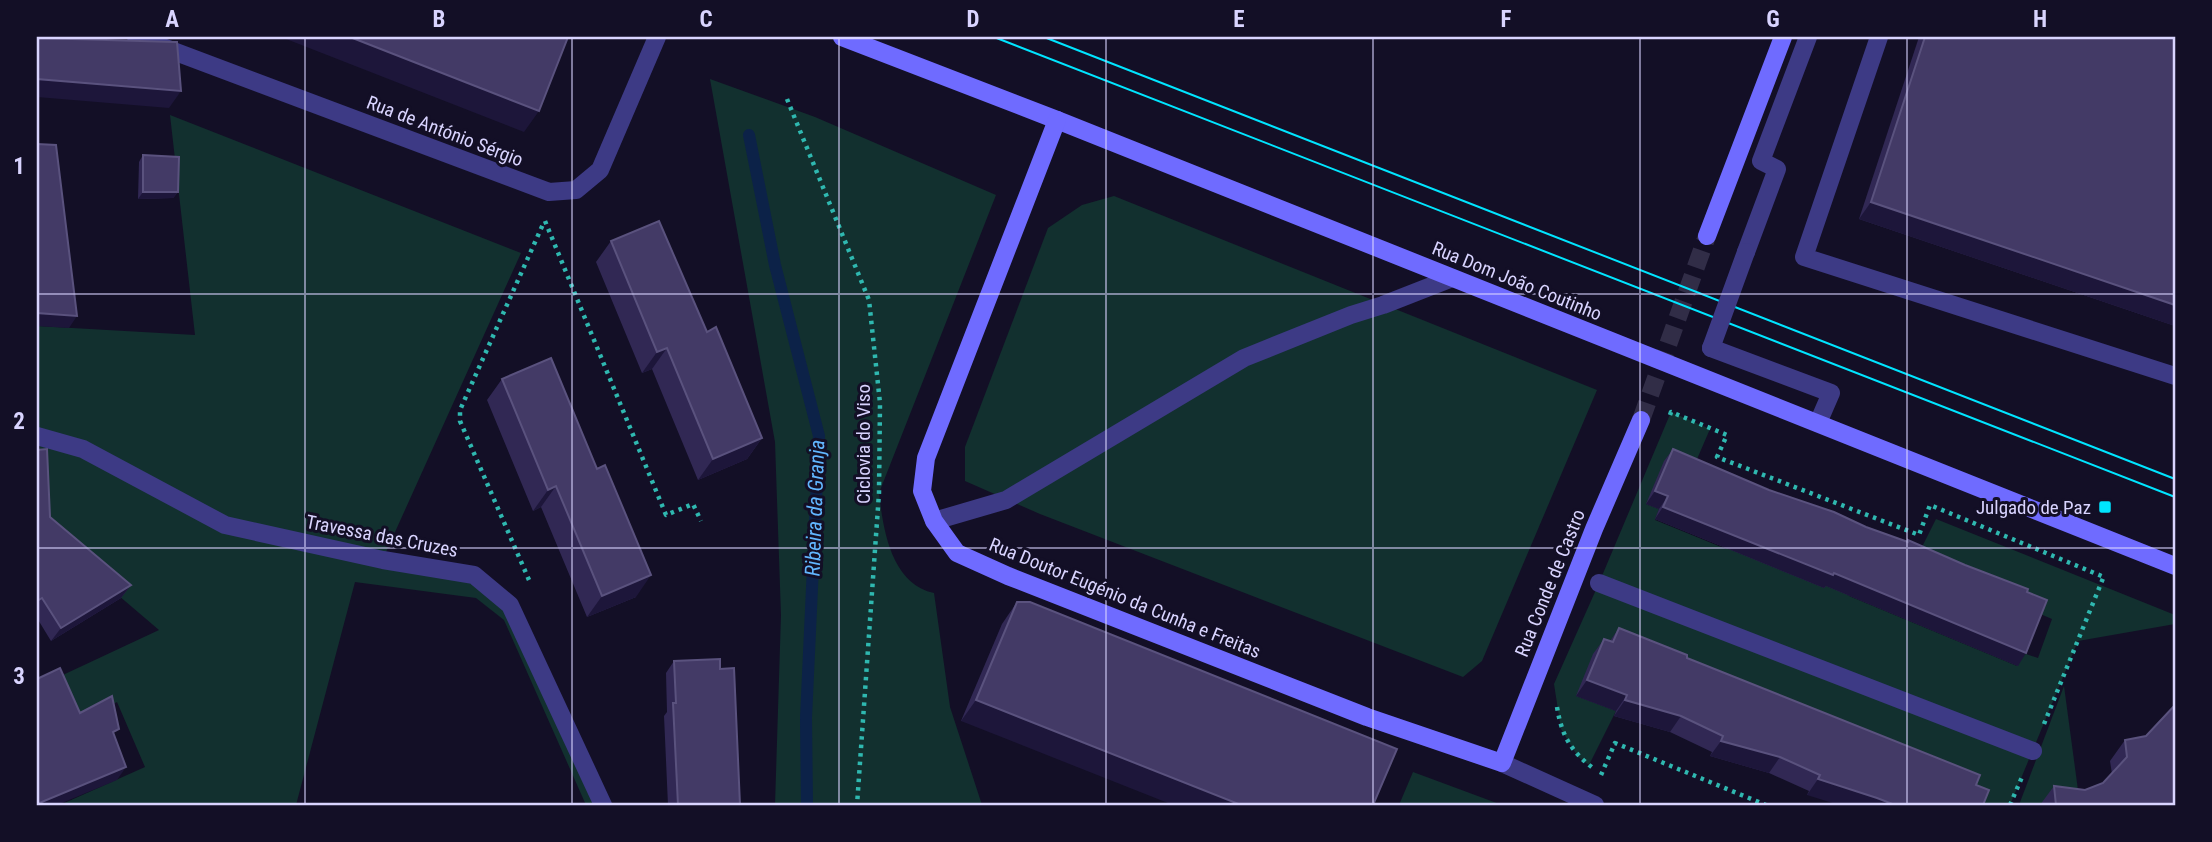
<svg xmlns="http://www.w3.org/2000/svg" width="2212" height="842" font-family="'Roboto Condensed',sans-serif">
<rect width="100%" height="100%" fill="#130f26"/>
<g fill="#12302f">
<path d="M710,79L815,117L996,195L879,493C883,529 891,584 934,593L950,707L982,805H775L781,615L775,442Z"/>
<polygon points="170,115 521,253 386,552 225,525 474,575 510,605 602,805 586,805 504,620 476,598 355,582 296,805 60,805 145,767 117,702 73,724 50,681 159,630 37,526 38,463 41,437 37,436 37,326 195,335"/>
<polygon points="1114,196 1597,390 1482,661 1463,677 1040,514 965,481 965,447 1048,228 1082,205"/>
<polygon points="1671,412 1710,429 1691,473 1646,504 1659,509 1655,520 1726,549 1731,536 1829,575 1849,596 2017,666 2023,653 2038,658 2052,619 1996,595 1922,547 1936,519 2175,615 2175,624 2078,641 2010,805 1976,805 1576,696 1616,711 1589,765 1578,757 1561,729 1554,684 1599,583"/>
<polygon points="2064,686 2080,805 2019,805"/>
<polygon points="1413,772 1502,805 1399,805"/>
</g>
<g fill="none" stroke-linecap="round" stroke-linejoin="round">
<polyline stroke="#0c2248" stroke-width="12" points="749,135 775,265 819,436 806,718 807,805"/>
<polyline stroke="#312d47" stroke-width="18" stroke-dasharray="18 9" stroke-linecap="butt" points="1641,420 1707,236"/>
<g stroke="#2fb8b0" stroke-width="4.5" stroke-dasharray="3.5 5" stroke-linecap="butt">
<polyline points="787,99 869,300 880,403 879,493 857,805"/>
<polyline points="545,221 666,515 693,504 701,521"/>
<polyline points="1670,415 1671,412 1727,435 1717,457 1919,535 1930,505 2104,577"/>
<polyline points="529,580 460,421 460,410 544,222"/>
<path d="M1557,707C1562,737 1571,751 1594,769"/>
<polyline points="2044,724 2104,576"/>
<polyline points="1601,775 1615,743 1766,805"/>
<polyline points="2010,805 2022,777"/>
</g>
<g stroke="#3d3a85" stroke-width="18">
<polyline points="1879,37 1804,257 2175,376"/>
<polyline points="1599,583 2033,751"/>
</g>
<g stroke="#3d3a85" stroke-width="18">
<polyline points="136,37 549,192 576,190 600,170 657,37"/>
<polyline points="1746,252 1777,169 1761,161 1808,37"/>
<polyline points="1711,348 1831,393 1818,423"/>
<polyline points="37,436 83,449 225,525 383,560 474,575 510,605 603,805"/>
<polyline points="934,521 1006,500 1244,358 1351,315 1383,305 1452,278"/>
<polyline points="1502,763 1595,805"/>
</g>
<g stroke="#6f6bff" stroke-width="18">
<polyline points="842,37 1057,120 2175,566"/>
<polyline points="1057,120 926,458 922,491 934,521 957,553 1008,576 1367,717 1502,763 1594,529 1641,420"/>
<polyline points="1707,236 1783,37"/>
</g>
<g stroke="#00e5ff" stroke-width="2">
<polyline points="994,37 2175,497"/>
<polyline points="1044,37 2175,479"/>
</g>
<polyline stroke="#3d3a85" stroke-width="18" points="1711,348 1746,252"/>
</g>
<g fill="#312854">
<polygon points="1919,37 2175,37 2175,326 1859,219"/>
<polygon points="143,155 178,192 173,198 138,199 139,162"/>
<polygon points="611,241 707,332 762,438 747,459 698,480 652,369 642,373 596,262"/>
<polygon points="502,379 636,597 587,617 541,507 533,511 487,400"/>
<polygon points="1673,449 1769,490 1866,527 2027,592 2018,666 1826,586 1824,588 1655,519 1659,509 1646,504 1664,461"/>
<polygon points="37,450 50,517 131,585 121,598 51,641 37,618"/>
<polygon points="1017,602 1397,749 961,721 1002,624"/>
<polygon points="1619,628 1687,658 1980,775 1807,795 1809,791 1769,773 1710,756 1712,752 1670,732 1614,716 1616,711 1576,696 1593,654 1604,639 1610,641"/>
<polygon points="674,661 720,669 740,805 668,805 664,716 667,712 666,673"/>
<polygon points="2175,702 2175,805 2040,805 2054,786 2085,790 2103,783 2112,774 2110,761 2125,740 2146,736 2172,709"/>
</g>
<g fill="#1d163a">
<polygon points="281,37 350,37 539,111 524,132"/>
<polygon points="37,79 181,91 169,108 37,97"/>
<polygon points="143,192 178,192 173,198 138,199"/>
<polygon points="1871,202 2175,305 2175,326 1859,219"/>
<polygon points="37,313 77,316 69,328 37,326"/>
<polygon points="667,348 652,369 642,373 657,352"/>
<polygon points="762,438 747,459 698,480 713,459"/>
<polygon points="556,486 541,507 533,511 548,490"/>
<polygon points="1655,491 1668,496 1659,509 1646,504"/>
<polygon points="1663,507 1834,573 2026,653 2018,666 1826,586 1824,588 1655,519"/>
<polygon points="651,575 636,597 587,617 602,596"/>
<polygon points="131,585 121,598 51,641 61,628"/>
<polygon points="1587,680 1627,695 1616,711 1576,696"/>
<polygon points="976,700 1241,805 1173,805 961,721"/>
<polygon points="1625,700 1681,716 1670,732 1614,716"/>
<polygon points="1721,741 1780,757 1769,773 1710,756"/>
<polygon points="126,767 117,780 57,805 37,805 37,804"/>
<polygon points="1818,779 1877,798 1895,805 1839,805 1807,795"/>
</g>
<g fill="#433a66" stroke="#5a527e" stroke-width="2">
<polygon points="350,37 568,37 539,111"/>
<polygon points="1925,37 2175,37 2175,305 1871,202"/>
<polygon points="37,38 175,42 177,42 181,91 37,79"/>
<polygon points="37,144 56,145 77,316 37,313"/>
<polygon points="143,155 179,157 178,192 143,192"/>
<polygon points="659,221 707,332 716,327 762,438 713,459 667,348 657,352 611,241"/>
<polygon points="551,358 597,469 605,465 651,575 602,596 556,486 548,490 502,379"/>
<polygon points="47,449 50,517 131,585 61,628 42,598 37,601 37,450"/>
<polygon points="1673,449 1769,490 1834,512 1866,527 1908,542 1908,540 1965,565 2028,589 2027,592 2047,600 2026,653 1834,573 1833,575 1663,507 1668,496 1655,491"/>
<polygon points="1017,602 1030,602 1397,749 1373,805 1241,805 976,700"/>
<polygon points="1619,628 1687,655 1687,658 1980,775 1976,785 1989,790 1983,805 1895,805 1877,798 1818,779 1820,775 1780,757 1721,741 1723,736 1681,716 1625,700 1627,695 1587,680 1604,639 1613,642"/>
<polygon points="720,659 720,669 734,668 740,805 678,805 673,703 676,703 674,661"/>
<polygon points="60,668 80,713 112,696 119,729 113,732 126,767 37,804 37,679"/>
<polygon points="2175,705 2175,805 2056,805 2054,786 2085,790 2103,783 2127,757 2125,740 2146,736"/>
</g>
<path fill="none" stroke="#d9d4ff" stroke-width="2" stroke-opacity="0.55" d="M305,37V805M572,37V805M839,37V805M1106,37V805M1373,37V805M1640,37V805M1907,37V805M37,294H2175M37,548H2175"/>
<rect fill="#00e5ff" stroke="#130f26" stroke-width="2.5" x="2098" y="500" width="14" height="14" rx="3.5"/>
<g text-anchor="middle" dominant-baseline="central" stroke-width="6" stroke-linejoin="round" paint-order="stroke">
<g font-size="19" fill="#d9d4ff" stroke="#130f26">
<text transform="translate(445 131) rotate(21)">Rua de António Sérgio</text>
<text transform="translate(1517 281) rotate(22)">Rua Dom João Coutinho</text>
<text transform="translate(863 444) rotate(-90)">Ciclovia do Viso</text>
<text transform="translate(382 536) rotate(11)">Travessa das Cruzes</text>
<text transform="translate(1550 583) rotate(-68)">Rua Conde de Castro</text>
<text transform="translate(1125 598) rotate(22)">Rua Doutor Eugénio da Cunha e Freitas</text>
</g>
<g font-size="19" fill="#d9d4ff" stroke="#130f26" text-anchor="end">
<text x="2091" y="507">Julgado de Paz</text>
</g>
<g font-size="21" font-style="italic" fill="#62b6ff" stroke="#130f26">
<text transform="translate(815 508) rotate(-88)">Ribeira da Granja</text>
</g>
</g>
<rect width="2212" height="842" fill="none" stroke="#130f26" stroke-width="77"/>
<rect x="38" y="38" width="2136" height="766" fill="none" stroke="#d9d4ff" stroke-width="2.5"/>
<g font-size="23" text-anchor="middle" font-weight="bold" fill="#d9d4ff">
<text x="172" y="27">A</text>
<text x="439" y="27">B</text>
<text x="706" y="27">C</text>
<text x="973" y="27">D</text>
<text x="1239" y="27">E</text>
<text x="1506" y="27">F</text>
<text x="1773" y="27">G</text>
<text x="2040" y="27">H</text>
<text x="19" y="174">1</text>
<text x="19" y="429">2</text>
<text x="19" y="684">3</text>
</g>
</svg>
